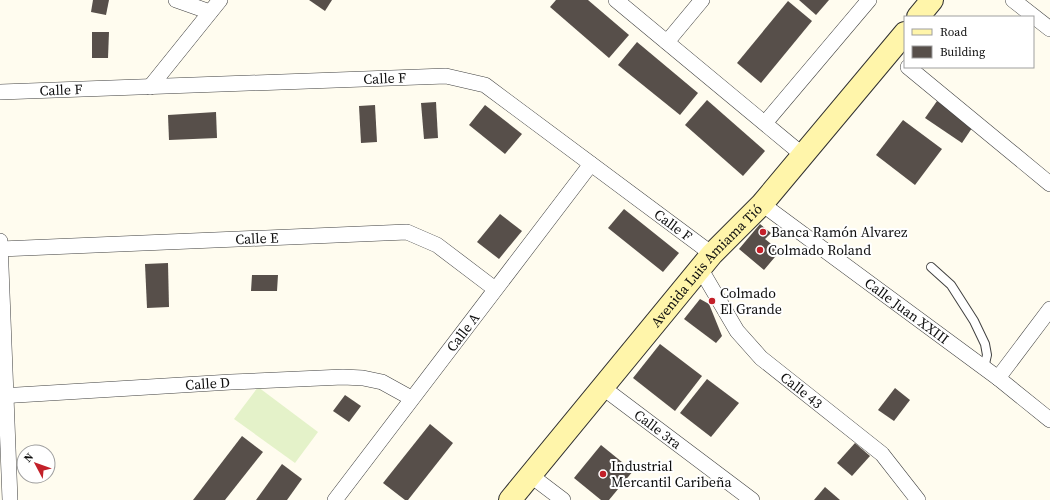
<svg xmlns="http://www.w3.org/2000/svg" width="1050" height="500" font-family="'Source Serif 4',serif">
<rect width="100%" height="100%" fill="#fffcef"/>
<polygon fill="#e4f2c9" points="258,387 318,432 295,463 234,419"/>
<g fill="#574f4a">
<polygon points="93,0 109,0 106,15 91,12"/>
<polygon points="309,0 332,0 325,11"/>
<polygon points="556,0 588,0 629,35 609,58 550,7"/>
<polygon points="799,0 829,0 816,15"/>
<polygon points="788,1 812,21 761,83 737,63"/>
<polygon points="92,32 109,32 108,58 92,58"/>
<polygon points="637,42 698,93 680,115 618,65"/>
<polygon points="707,100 765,151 743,176 685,125"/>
<polygon points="937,101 974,125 962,143 925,118"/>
<polygon points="436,102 438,138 424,139 421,103"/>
<polygon points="375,105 377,142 361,143 359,106"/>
<polygon points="485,105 522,134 505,154 469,125"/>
<polygon points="216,112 217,138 169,140 168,115"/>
<polygon points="903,120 942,149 915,185 876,155"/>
<polygon points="624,209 679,253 663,272 608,228"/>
<polygon points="500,214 522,231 499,259 477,242"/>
<polygon points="760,224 771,233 765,239 780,251 764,270 739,249"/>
<polygon points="168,263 169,307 147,308 145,264"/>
<polygon points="252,275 278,275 277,291 251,291"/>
<polygon points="700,299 709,304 722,336 716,343 684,319"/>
<polygon points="660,344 702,376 675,411 633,378"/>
<polygon points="707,379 739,403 711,437 680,413"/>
<polygon points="895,388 910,400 894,421 878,410"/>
<polygon points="345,395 361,406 349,422 333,411"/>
<polygon points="430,424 453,443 408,500 405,500 383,483"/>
<polygon points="242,436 263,452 225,500 193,500"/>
<polygon points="855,443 870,456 852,476 837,463"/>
<polygon points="601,445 633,471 609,500 601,500 574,478"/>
<polygon points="282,464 302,479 287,500 256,500"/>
<polygon points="825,487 840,500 814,500"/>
</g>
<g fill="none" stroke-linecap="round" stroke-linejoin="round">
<g stroke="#414141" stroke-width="10">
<polyline id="service" points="931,267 951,285 974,321 985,344 987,355 984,368"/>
</g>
<g stroke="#414141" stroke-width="16">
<g id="minor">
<polyline points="176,0 210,12"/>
<polyline points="616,0 804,156"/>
<polyline points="1013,0 1050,29"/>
<polyline points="667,42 702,0"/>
<polyline points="908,67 1050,184"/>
<polyline points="150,87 220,0"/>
<path id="s1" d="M0,92L446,76L485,85L712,254"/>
<polyline points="765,123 869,0"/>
<path id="s2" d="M762,204L998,378L1050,420"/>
<polyline points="0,241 10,500"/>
<path id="s3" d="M0,249L407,232L437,245L495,289"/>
<path id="s4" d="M700,268L737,331L761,358L882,454L918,500"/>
<polyline points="998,378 1050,309"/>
<path id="s5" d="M602,387L752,500"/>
<path id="s6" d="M0,396L231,382L343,377L363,378L382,382L411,398"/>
<polyline points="530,475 563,500"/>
<path id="s7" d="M335,500L591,164"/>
</g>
</g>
<g stroke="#303030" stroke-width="24">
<g id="secondary">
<polyline points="918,17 932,0"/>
<path id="s8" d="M510,500L712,254L762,204L905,33"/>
</g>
</g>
<use href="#service" stroke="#fff" stroke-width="8"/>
<use href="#minor" stroke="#fff" stroke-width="15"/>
<use href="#secondary" stroke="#fff5aa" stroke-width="22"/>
</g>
<g fill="#c32029" stroke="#fff" stroke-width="1.5">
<circle cx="763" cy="232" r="4"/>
<circle cx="760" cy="250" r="4"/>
<circle cx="712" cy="301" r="4"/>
<circle cx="603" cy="474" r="4"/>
</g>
<g text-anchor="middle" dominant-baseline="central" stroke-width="4" stroke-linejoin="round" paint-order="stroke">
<g font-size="14" fill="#0e0e0e" stroke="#fff">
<text stroke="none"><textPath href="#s1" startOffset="385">Calle F</textPath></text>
<text stroke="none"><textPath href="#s1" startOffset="61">Calle F</textPath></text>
<text stroke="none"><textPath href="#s1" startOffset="721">Calle F</textPath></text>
<text stroke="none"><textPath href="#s3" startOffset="257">Calle E</textPath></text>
<text stroke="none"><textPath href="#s8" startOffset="306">Avenida Luis Amiama Tió</textPath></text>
<text stroke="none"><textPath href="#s2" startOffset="180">Calle Juan XXIII</textPath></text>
<text stroke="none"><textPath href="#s7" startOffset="211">Calle A</textPath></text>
<text stroke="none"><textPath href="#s6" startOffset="208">Calle D</textPath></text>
<text stroke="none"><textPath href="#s4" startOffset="161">Calle 43</textPath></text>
<text stroke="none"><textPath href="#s5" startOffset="70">Calle 3ra</textPath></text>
</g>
<g font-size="14" fill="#0e0e0e" stroke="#fff" text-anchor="start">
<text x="771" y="232">Banca Ramón Alvarez</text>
<text x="768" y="250">Colmado Roland</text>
<text x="720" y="293">Colmado<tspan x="720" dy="16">El Grande</tspan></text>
<text x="611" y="466">Industrial<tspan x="611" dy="16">Mercantil Caribeña</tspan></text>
</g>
</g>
<rect x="904" y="16" width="130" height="52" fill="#ffffff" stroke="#9f9f9f"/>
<rect x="912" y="29" width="20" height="6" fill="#fff5aa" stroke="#9f9f9f"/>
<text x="940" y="36" font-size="12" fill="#0e0e0e">Road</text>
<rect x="912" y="46" width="20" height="12" fill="#574f4a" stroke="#9f9f9f"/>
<text x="940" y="56" font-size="12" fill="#0e0e0e">Building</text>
<g transform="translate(36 464) rotate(311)"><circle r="19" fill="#ffffff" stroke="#9f9f9f"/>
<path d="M0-3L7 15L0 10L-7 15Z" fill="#c32029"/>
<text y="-6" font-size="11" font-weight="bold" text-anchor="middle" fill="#0e0e0e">N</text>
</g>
</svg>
